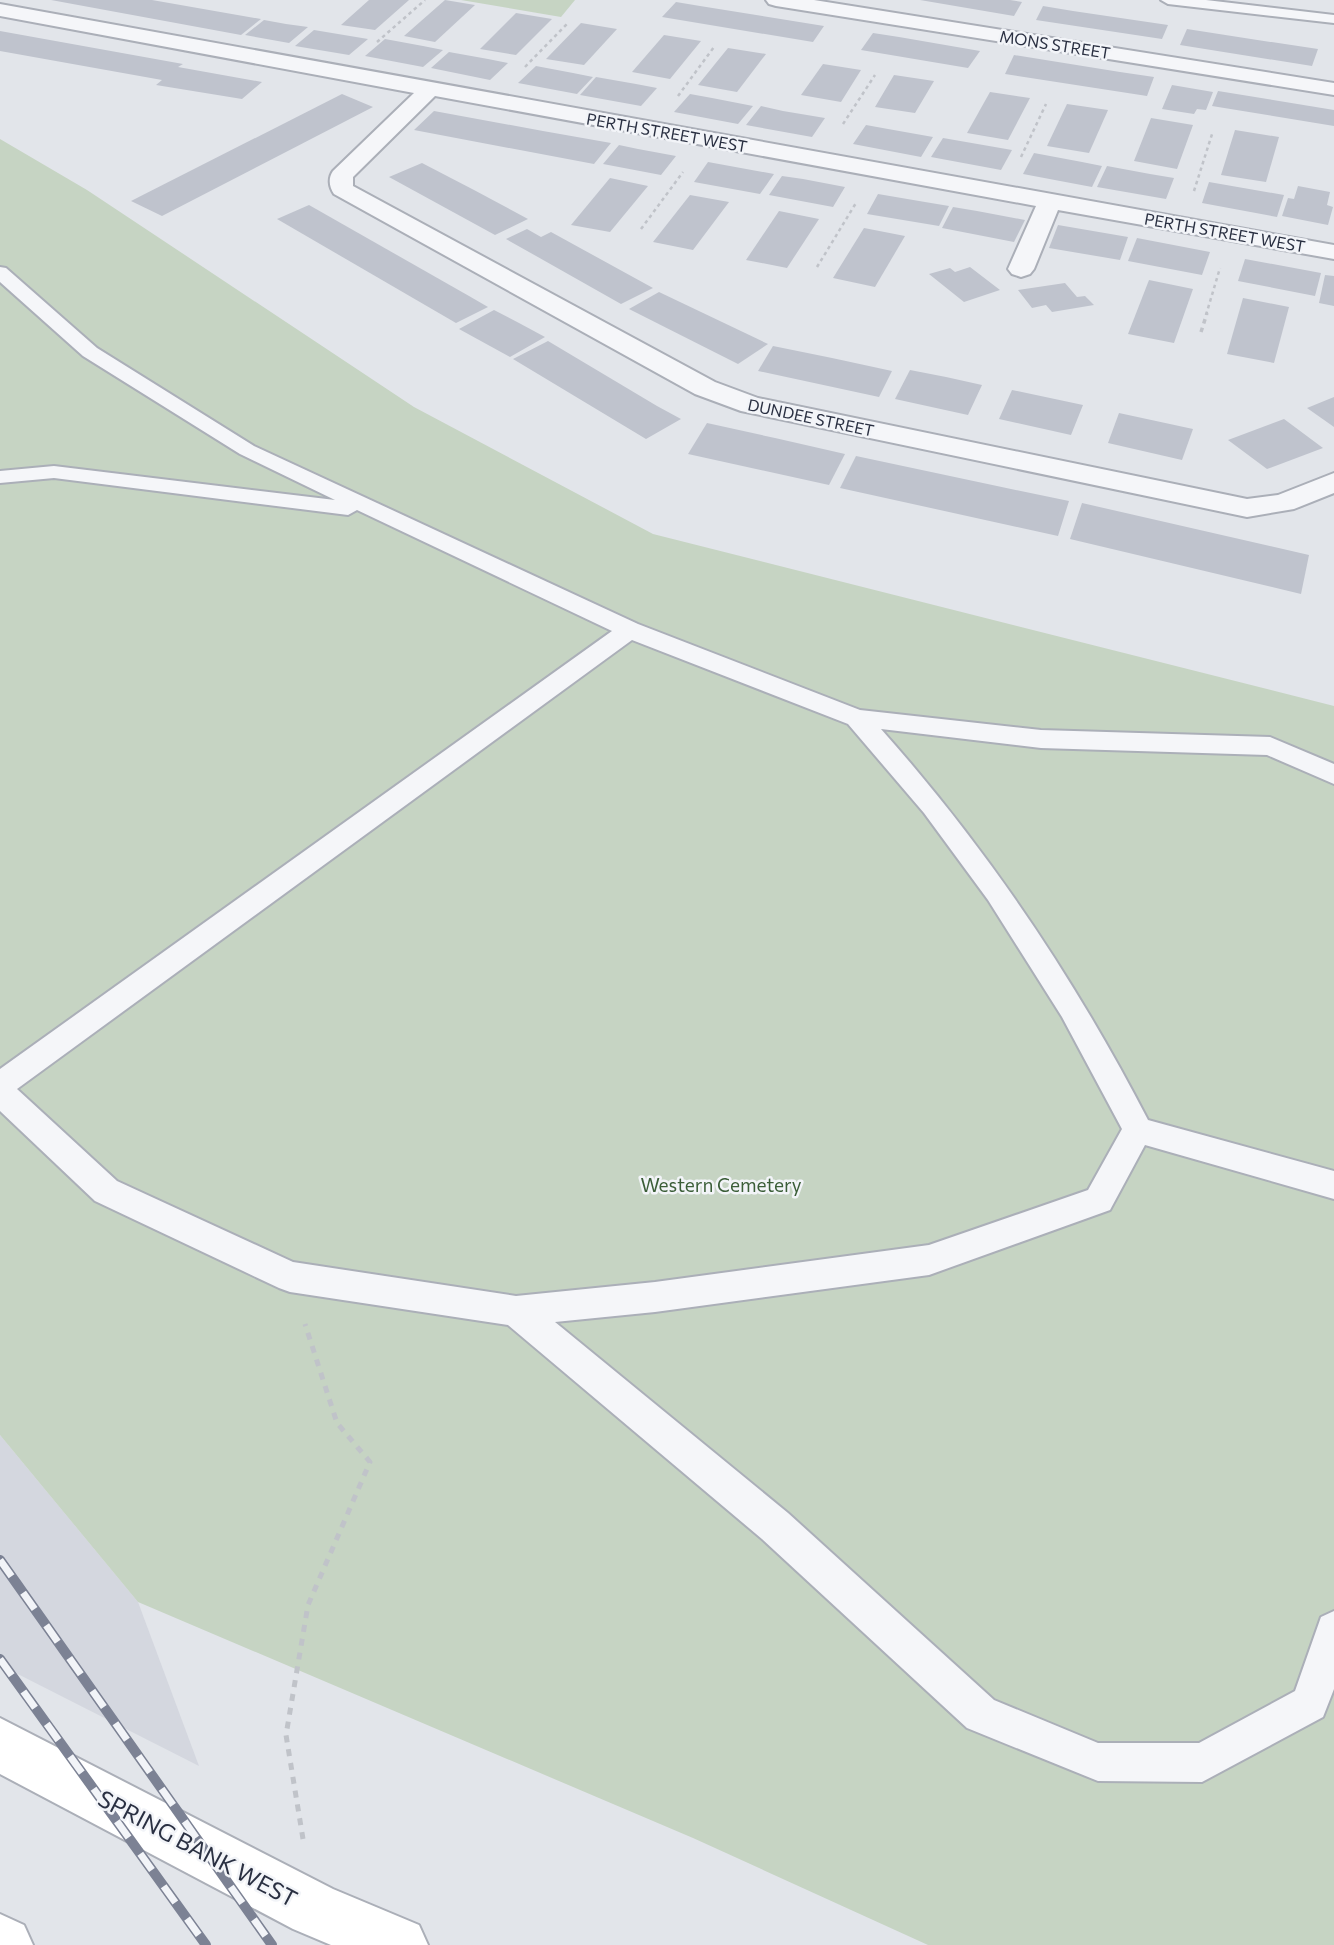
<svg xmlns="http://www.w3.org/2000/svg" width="1334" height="1945" font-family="Commissioner,sans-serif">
<rect width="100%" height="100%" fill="#e2e5ea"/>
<polygon fill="#d4d7df" points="0,1435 138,1602 199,1766 0,1665"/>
<g fill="#c6d4c3">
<polygon points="461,0 575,0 561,17"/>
<polygon points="0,139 87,190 414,407 653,534 1334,706 1334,1945 928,1945 693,1838 138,1602 0,1435"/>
</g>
<g fill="#bfc3cd">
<polygon points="51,0 152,0 261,19 241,35"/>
<polygon points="369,0 409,0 375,30 341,25"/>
<polygon points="445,0 475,5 435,42 404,36"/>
<polygon points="920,0 1010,0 1022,2 1014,16"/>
<polygon points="676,2 700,6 824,26 813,42 662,17"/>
<polygon points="1043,6 1073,11 1168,25 1162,39 1036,20"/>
<polygon points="516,13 552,19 516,55 480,49"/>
<polygon points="264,20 286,24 308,27 289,43 245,35"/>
<polygon points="581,23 617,29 584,65 546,59"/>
<polygon points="1187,29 1251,39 1318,49 1312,66 1180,45"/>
<polygon points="314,30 368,39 349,55 295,46"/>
<polygon points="0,31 183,64 178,67 262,82 242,99 156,85 162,80 0,51"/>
<polygon points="873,33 899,37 980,51 968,68 861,50"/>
<polygon points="664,35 701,41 670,79 632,72"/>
<polygon points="385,39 423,46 443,50 423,67 365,56"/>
<polygon points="728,48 766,54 737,92 698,85"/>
<polygon points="449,52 488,59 508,63 490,80 431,68"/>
<polygon points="1014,55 1120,72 1154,77 1147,96 1005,74"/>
<polygon points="823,64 861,70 841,102 801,95"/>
<polygon points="536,66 573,73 593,77 577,94 518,83"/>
<polygon points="894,75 934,81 915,113 875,107"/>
<polygon points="596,77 636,84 657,88 641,106 580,95"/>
<polygon points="1172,85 1213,92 1206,110 1197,109 1194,114 1162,109"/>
<polygon points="1218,91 1334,110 1334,126 1212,106"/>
<polygon points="990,92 1030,98 1008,140 967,133"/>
<polygon points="342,94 373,107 162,216 131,201"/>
<polygon points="690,94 712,98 753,106 738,124 674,112"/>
<polygon points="1067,104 1108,110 1089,153 1047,146"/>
<polygon points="761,106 783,111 825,118 812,137 746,125"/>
<polygon points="434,111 543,131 611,143 594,164 414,130"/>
<polygon points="1151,118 1193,125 1177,169 1134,161"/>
<polygon points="866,125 888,129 933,137 921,157 853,144"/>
<polygon points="1235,130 1279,137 1266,182 1221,175"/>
<polygon points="943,138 1012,150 1001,170 931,157"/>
<polygon points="619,145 638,149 676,156 661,175 603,164"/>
<polygon points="1034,153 1082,162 1102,166 1092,187 1023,174"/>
<polygon points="708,162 774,174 760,194 694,182"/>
<polygon points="422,163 474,190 528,219 495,235 389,177"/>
<polygon points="1107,166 1150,174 1174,178 1166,199 1097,187"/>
<polygon points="782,176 803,179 845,187 833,207 769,195"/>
<polygon points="610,178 648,186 610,232 571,225"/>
<polygon points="1209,182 1284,195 1277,217 1202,203"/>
<polygon points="1298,186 1330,192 1327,205 1333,207 1328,225 1282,216 1288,198 1294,199"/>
<polygon points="878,194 925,202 949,206 939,226 867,214"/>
<polygon points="690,195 729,202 693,250 653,242"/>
<polygon points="309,205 469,296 488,307 456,323 277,219"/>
<polygon points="953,207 977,211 1025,220 1014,242 942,228"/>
<polygon points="779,211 819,219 787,268 746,260"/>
<polygon points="1058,225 1128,237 1120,260 1049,248"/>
<polygon points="864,228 905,236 875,287 833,278"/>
<polygon points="527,229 541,237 551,232 653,288 621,304 506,239"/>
<polygon points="1137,238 1210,252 1202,275 1128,261"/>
<polygon points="1245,259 1321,273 1315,296 1238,281"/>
<polygon points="970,267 1000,290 964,302 929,274 950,268 955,272"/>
<polygon points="1325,275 1334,276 1334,306 1319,303"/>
<polygon points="1149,280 1193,289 1174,343 1128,334"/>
<polygon points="1065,283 1077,297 1085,296 1094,305 1052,312 1046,305 1032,308 1018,290"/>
<polygon points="659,292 680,302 768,344 738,364 629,309"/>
<polygon points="1243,298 1289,307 1274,363 1227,354"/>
<polygon points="494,310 519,323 545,337 510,357 459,329"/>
<polygon points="548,341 657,406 681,419 646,439 513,359"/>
<polygon points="773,346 832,358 892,371 879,397 758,371"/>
<polygon points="910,370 946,377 982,385 968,415 895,399"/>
<polygon points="1012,390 1083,405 1071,435 999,419"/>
<polygon points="1334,397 1334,427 1307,408"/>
<polygon points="1119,413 1193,429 1182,460 1108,443"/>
<polygon points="1284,419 1323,448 1267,469 1228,440"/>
<polygon points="707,423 775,438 845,454 829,485 688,454"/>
<polygon points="856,456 997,486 1069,501 1058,536 840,488"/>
<polygon points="1082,503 1309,555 1301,594 1070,539"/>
</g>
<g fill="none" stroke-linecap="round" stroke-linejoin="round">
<g stroke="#abafb8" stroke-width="4">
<g id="lane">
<polygon points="1161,0 1206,0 1334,15 1334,23 1168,4"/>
<path d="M0,267L6,268L97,348L254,446L638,624L860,710L1041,730L1270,737L1334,764V784L1267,755L1041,748L881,729C987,848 1075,979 1148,1120L1334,1171V1199L1145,1145L1110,1210L929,1275L655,1312L555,1322L788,1513L994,1700L1098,1743H1199L1295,1691L1321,1617L1334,1611V1689L1323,1717L1202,1782L1098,1781L967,1728L762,1539L508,1325L290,1292L279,1288L95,1201L0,1111V1069L612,631L357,510L348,515L54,478L0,483V471L54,466L335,500L240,454L83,356L0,282ZM632,640L848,724L924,813L988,900L1062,1017L1122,1129L1088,1190L929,1245L655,1282L516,1296L293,1262L117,1181L17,1089Z"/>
</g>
</g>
<g stroke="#abafb8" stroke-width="4">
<g id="street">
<polygon points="766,0 814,0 1334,83 1334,95 776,6 769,4"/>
<path d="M0,4L1334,245V259L1058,210L1034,269L1030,274L1021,277L1012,274L1008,269L1036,206L435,96L353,177V186L715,382L758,398L1247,499L1278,495L1334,473V493L1294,509L1247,517L741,411L695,394L334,194C329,187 328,178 333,171L414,93L0,16Z"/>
</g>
</g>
<g stroke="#abafb8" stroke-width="4">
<g id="secondary">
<polygon points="0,1718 333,1889 419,1925 428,1945 331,1945 293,1929 0,1774"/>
<polygon points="0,1914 24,1925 33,1945 0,1945"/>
</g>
</g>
<g stroke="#c0c3c9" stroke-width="2.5" stroke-dasharray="3.5 3.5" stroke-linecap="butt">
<polyline points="377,42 425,0"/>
<polyline points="525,67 567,24"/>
<polyline points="678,96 714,47"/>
<polyline points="843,124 875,75"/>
<polyline points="1021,157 1046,104"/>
<polyline points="1194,191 1213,131"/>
<polyline points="641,229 683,172"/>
<polyline points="817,267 856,203"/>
<polyline points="1206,315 1220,268"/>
</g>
<polyline stroke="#c0c3c9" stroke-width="3.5" stroke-dasharray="4.5 4.5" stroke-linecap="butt" points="1201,332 1207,313"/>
<polyline stroke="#c0c3c9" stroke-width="5" stroke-dasharray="7 7" stroke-linecap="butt" points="303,1839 286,1735 308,1605 370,1462 337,1423 305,1324"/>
<use href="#lane" fill="#f5f6f9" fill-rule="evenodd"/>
<use href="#street" fill="#f5f6f9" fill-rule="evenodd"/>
<use href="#secondary" fill="#fff" fill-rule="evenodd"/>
<g stroke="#7c8294" stroke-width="10">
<g id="rail">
<polyline points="0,1560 272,1945"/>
<polyline points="0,1659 206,1945"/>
</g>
</g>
<use href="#rail" stroke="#f2f4f8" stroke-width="7" stroke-dasharray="20" stroke-linecap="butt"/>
</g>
<g text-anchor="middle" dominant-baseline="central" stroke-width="5" stroke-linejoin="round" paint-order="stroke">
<g font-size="16" fill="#2a3042" stroke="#f2f4f8">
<text transform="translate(1055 44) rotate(9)">MONS STREET</text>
<text transform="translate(667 132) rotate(10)">PERTH STREET WEST</text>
<text transform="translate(1225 232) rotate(10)">PERTH STREET WEST</text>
<text transform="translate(811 417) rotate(12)">DUNDEE STREET</text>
</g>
<g font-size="19" fill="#3b5e38" stroke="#f2f4f8">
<text x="721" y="1184">Western Cemetery</text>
</g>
<g font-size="23" fill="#2a3042" stroke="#f2f4f8">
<text transform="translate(198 1848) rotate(28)">SPRING BANK WEST</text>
</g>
</g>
</svg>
